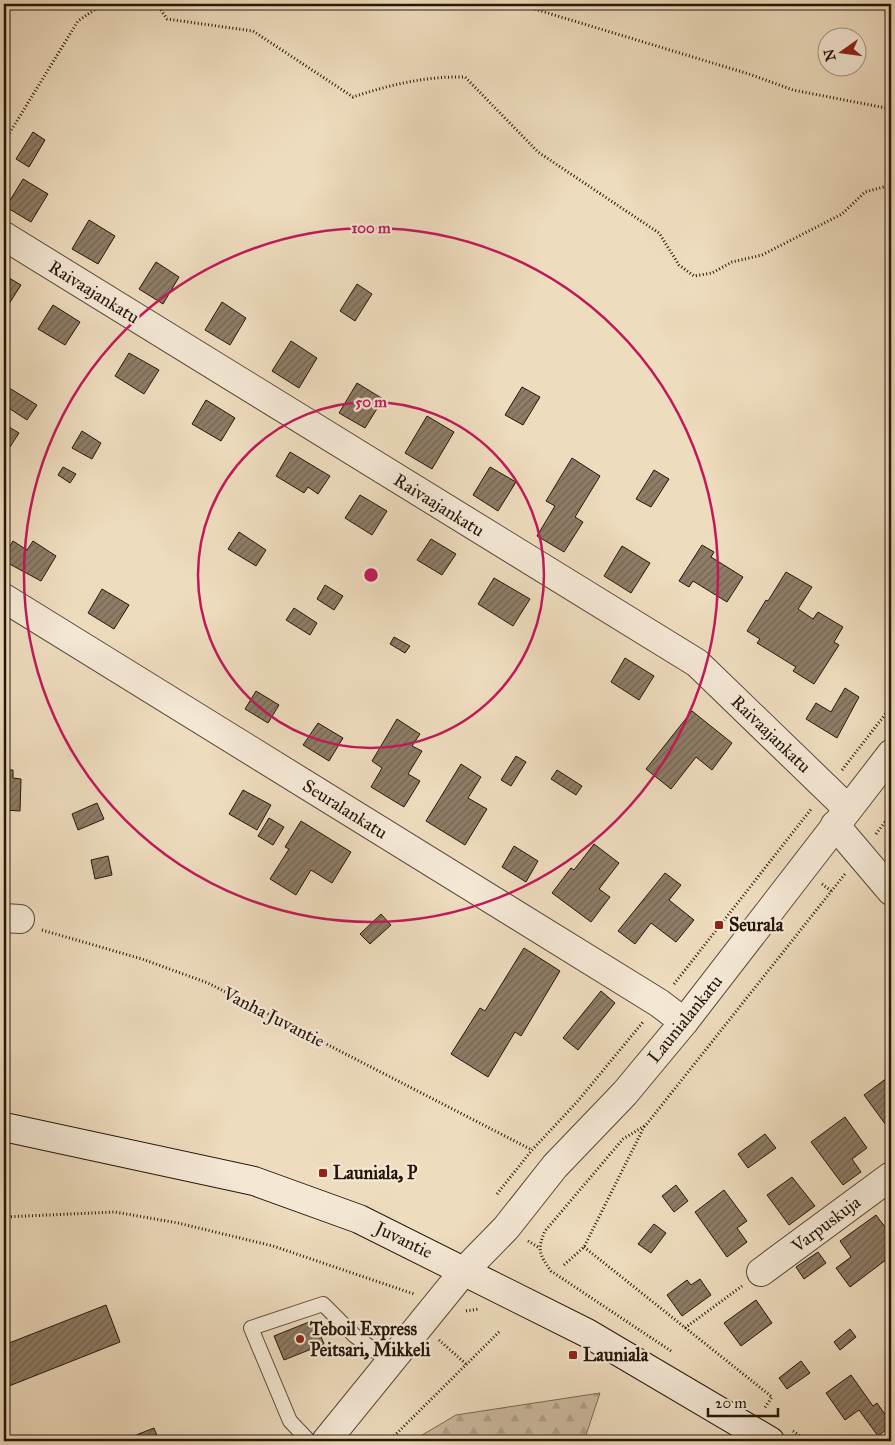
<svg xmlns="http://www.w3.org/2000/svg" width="895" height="1445" font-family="'IM FELL Great Primer',serif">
<defs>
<pattern id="forest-firs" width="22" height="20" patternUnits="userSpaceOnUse" patternTransform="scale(1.25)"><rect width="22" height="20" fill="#ccba9f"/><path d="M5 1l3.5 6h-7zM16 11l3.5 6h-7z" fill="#af9f88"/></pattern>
<pattern id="building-hatch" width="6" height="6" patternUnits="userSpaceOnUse" patternTransform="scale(1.25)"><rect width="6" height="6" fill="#8e7d67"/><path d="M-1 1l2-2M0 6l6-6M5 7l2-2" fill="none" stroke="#746553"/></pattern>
</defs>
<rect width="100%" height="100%" fill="#eedcbe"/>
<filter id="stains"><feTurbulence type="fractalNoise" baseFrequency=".004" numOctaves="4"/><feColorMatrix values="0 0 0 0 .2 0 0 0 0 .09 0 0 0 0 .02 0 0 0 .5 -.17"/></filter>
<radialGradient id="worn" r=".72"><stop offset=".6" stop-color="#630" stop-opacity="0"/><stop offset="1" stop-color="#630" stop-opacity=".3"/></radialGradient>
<polygon fill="url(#forest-firs)" stroke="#786854" points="600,1393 584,1441 412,1441 456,1415"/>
<g fill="url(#building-hatch)" stroke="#251609">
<polygon points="33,132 45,140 29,167 16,159"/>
<polygon points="23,179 48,194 31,222 6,207"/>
<polygon points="89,220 115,236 98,264 72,249"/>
<polygon points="156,262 179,277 163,304 139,289"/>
<polygon points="4,275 21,285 5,310 4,309"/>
<polygon points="357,284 372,294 355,321 340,311"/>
<polygon points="222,302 246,318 230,345 205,330"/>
<polygon points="53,305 80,322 65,345 38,329"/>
<polygon points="291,341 317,358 299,388 272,371"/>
<polygon points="129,353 159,370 144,394 115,376"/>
<polygon points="357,383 383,399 365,428 339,413"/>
<polygon points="6,386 37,405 27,420 4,405 4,391"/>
<polygon points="522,387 540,397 523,425 505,415"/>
<polygon points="206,400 235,418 221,441 192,424"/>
<polygon points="427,416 454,432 432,469 405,453"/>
<polygon points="9,427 19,433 8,450 4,447 4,429 6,431"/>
<polygon points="82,431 101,443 92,459 72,448"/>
<polygon points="290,452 330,476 318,494 308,487 304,493 276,476"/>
<polygon points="572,458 600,476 575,517 583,522 564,552 537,536 555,506 546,501"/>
<polygon points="63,467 76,474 70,483 58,475"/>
<polygon points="490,467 516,482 498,511 473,495"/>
<polygon points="654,470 669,479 651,507 636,499"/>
<polygon points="360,495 387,511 372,535 345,518"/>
<polygon points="239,532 266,550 256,566 228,549"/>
<polygon points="431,539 456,554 442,575 417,560"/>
<polygon points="13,541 27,550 33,541 56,556 41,581 4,561 4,556"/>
<polygon points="702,545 714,552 711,557 743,577 727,602 693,581 689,587 679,581"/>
<polygon points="622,546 650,563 631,593 604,576"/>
<polygon points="786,572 812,587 798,609 813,619 818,612 843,627 834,642 839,645 814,684 793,671 796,667 757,643 760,639 747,631 766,600 768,601"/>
<polygon points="494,578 530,599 513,626 478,604"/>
<polygon points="325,585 343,596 334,610 317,599"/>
<polygon points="102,589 129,605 114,629 88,613"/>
<polygon points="294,608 317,623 310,635 286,620"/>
<polygon points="394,637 410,646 405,653 390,644"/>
<polygon points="625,658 654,676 639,700 611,682"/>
<polygon points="845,688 859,697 837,738 806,719 816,703 831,712"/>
<polygon points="256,691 279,705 268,723 245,709"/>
<polygon points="692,711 732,743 712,770 696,757 671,789 646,769"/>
<polygon points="397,719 420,734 412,746 422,751 408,774 420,781 404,807 371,787 382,768 372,761"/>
<polygon points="318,723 343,738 329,761 303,745"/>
<polygon points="516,756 526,762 511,786 501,780"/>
<polygon points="461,764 481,777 468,798 487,809 465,845 426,821"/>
<polygon points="4,770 13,770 13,778 21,779 20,811 4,810"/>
<polygon points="557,770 582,786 576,795 551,779"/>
<polygon points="243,790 271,805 257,830 229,814"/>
<polygon points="97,803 104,819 78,830 72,814"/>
<polygon points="269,818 284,827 273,845 258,836"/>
<polygon points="301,821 351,852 332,883 311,870 296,895 270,879 289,849 285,847"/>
<polygon points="594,844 619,863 599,889 610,897 591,922 552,893 571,868 574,870"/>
<polygon points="514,846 538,861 526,882 502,867"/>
<polygon points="108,856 112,875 95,879 91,860"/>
<polygon points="665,873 681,885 669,900 694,920 676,942 651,923 635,944 618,931"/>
<polygon points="381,914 391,925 370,944 360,934"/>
<polygon points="524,948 560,971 521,1036 515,1032 488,1077 451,1054 480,1008 485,1011"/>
<polygon points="601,991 615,1003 578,1050 563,1038"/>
<polygon points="891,1075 891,1132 864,1095"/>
<polygon points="845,1117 867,1148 852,1159 861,1172 843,1185 811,1142"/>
<polygon points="765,1134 776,1148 748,1168 738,1154"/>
<polygon points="792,1177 815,1206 789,1225 767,1195"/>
<polygon points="676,1185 688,1201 674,1212 662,1196"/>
<polygon points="724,1190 747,1221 737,1228 747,1242 727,1257 695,1212"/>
<polygon points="876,1215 891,1235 891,1256 850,1287 836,1268 851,1257 840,1241"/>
<polygon points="654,1224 666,1233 651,1253 638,1244"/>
<polygon points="818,1252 826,1263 804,1279 796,1267"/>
<polygon points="700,1279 711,1295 682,1316 667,1295 687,1280 691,1285"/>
<polygon points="756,1300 772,1323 741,1346 724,1323"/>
<polygon points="106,1305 120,1342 4,1388 4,1345"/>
<polygon points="314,1320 324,1344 284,1360 274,1336"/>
<polygon points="850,1329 856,1337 840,1350 834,1342"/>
<polygon points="801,1361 810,1373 787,1389 779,1378"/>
<polygon points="851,1375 873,1406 877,1403 891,1423 891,1426 878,1436 859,1410 845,1420 826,1393"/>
<polygon points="154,1428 159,1441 121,1441"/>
</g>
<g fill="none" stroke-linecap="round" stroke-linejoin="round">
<g stroke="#574836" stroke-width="16">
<polyline id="service" points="309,1441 290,1421 251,1328 323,1304 355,1336 390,1362"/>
</g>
<g stroke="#574836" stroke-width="30">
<g id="minor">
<polyline points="4,236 697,663 847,808"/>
<polyline points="4,598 659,1003 684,1022"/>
<polyline points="835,825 891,891"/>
<polyline points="4,918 20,919"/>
<polyline points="761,1272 891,1176"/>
<polyline points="326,1441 464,1271"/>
</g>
</g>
<g stroke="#574836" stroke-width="30">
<polyline id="tertiary" points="464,1271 506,1228 555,1166 625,1093 684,1022 891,754"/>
</g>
<g stroke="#251609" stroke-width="30">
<polyline id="secondary" points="4,1127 254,1181 359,1219 587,1333 770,1441"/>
</g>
<g stroke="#251609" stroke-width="3" stroke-dasharray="1 2.5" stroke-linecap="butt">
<path d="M157,4L167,19L253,31L353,97C389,85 426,76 465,77L538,152L659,233L679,265L694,276L712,273L732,262L762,255L842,214L865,192L891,185"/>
<polyline points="518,4 749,74 793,90 891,109"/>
<polyline points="4,142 78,21 103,4"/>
<polyline points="842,770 891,707"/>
<polyline points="876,834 891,814"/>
<polyline points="822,884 831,891"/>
<polyline points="42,930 142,959 208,983 532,1150"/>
<polyline points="674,984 812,808"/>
<polyline points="497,1194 532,1150 577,1102 643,1022"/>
<polyline points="4,1217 115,1212 178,1223 273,1246 414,1294"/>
<polyline points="528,1241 538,1247"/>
<polyline points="584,1247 772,1397 764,1409"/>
<polyline points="564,1265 584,1247 645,1125"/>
<polyline points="466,1311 479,1309"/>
<polyline points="685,1328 742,1286"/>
<polyline points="439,1340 466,1364"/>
<path d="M671,1351L551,1271C539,1254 537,1250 545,1231L623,1139L646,1125L845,874"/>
<polyline points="793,1431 807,1441"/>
<polyline points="389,1441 500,1331"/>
</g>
<use href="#service" stroke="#f4e8d5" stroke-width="14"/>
<use href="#minor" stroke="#f4e8d5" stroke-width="28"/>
<use href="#tertiary" stroke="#f4e8d5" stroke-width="28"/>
<use href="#secondary" stroke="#f4e8d5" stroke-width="28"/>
</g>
<g fill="none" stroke="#c2185b" stroke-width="2.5">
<circle cx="371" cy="575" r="173"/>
<circle cx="371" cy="575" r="347"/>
</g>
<g fill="#8f2418" stroke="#f4e8d5" stroke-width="2">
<rect x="714" y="920" width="10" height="10" rx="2.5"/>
<rect x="318" y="1168" width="10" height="10" rx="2.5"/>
<circle cx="300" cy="1339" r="5"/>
<rect x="568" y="1350" width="10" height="10" rx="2.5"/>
</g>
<g text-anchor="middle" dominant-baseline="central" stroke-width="4.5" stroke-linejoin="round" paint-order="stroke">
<g font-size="18" fill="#251609" stroke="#f4e8d5">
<text transform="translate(94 292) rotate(32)">Raivaajankatu</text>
<text transform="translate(439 505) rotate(32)">Raivaajankatu</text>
<text transform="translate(771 734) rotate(44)">Raivaajankatu</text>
<text transform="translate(345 809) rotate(32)">Seuralankatu</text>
<text transform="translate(274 1017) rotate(27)">Vanha Juvantie</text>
<text transform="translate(685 1019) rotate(-51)">Launialankatu</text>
<text transform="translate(826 1224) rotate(-37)">Varpuskuja</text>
<text transform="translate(404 1240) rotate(26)">Juvantie</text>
</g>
<g font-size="18" font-weight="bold" fill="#251609" stroke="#f4e8d5" text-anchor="start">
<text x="729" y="925">Seurala</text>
<text x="333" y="1173">Launiala, P</text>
<text x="310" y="1329">Teboil Express<tspan x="310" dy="21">Peitsari, Mikkeli</tspan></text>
<text x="583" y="1355">Launiala</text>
</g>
</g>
<circle cx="371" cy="575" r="8" fill="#c2185b" stroke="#f4e8d5" stroke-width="2.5"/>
<g font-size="15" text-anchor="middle" font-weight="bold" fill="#c2185b" stroke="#f4e8d5" stroke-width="4.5" stroke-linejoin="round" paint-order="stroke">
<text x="371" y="233">100 m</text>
<text x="371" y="407">50 m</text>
</g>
<rect width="895" height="1445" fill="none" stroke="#eedcbe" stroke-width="20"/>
<rect x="5" y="5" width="885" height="1435" fill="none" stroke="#251609" stroke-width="2.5"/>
<rect x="10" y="10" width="875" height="1425" fill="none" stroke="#251609"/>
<g transform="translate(842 52) rotate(256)"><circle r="24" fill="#f4e8d5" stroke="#a19483"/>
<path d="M0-4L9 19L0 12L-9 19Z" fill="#8f2418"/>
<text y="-8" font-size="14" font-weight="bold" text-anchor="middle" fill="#251609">N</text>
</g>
<path d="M708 1408v8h70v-8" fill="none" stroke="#251609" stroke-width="2.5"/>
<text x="715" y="1408" font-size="15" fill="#251609" stroke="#f4e8d5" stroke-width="4" paint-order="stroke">20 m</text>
<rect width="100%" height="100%" filter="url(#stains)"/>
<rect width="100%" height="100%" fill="url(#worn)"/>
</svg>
